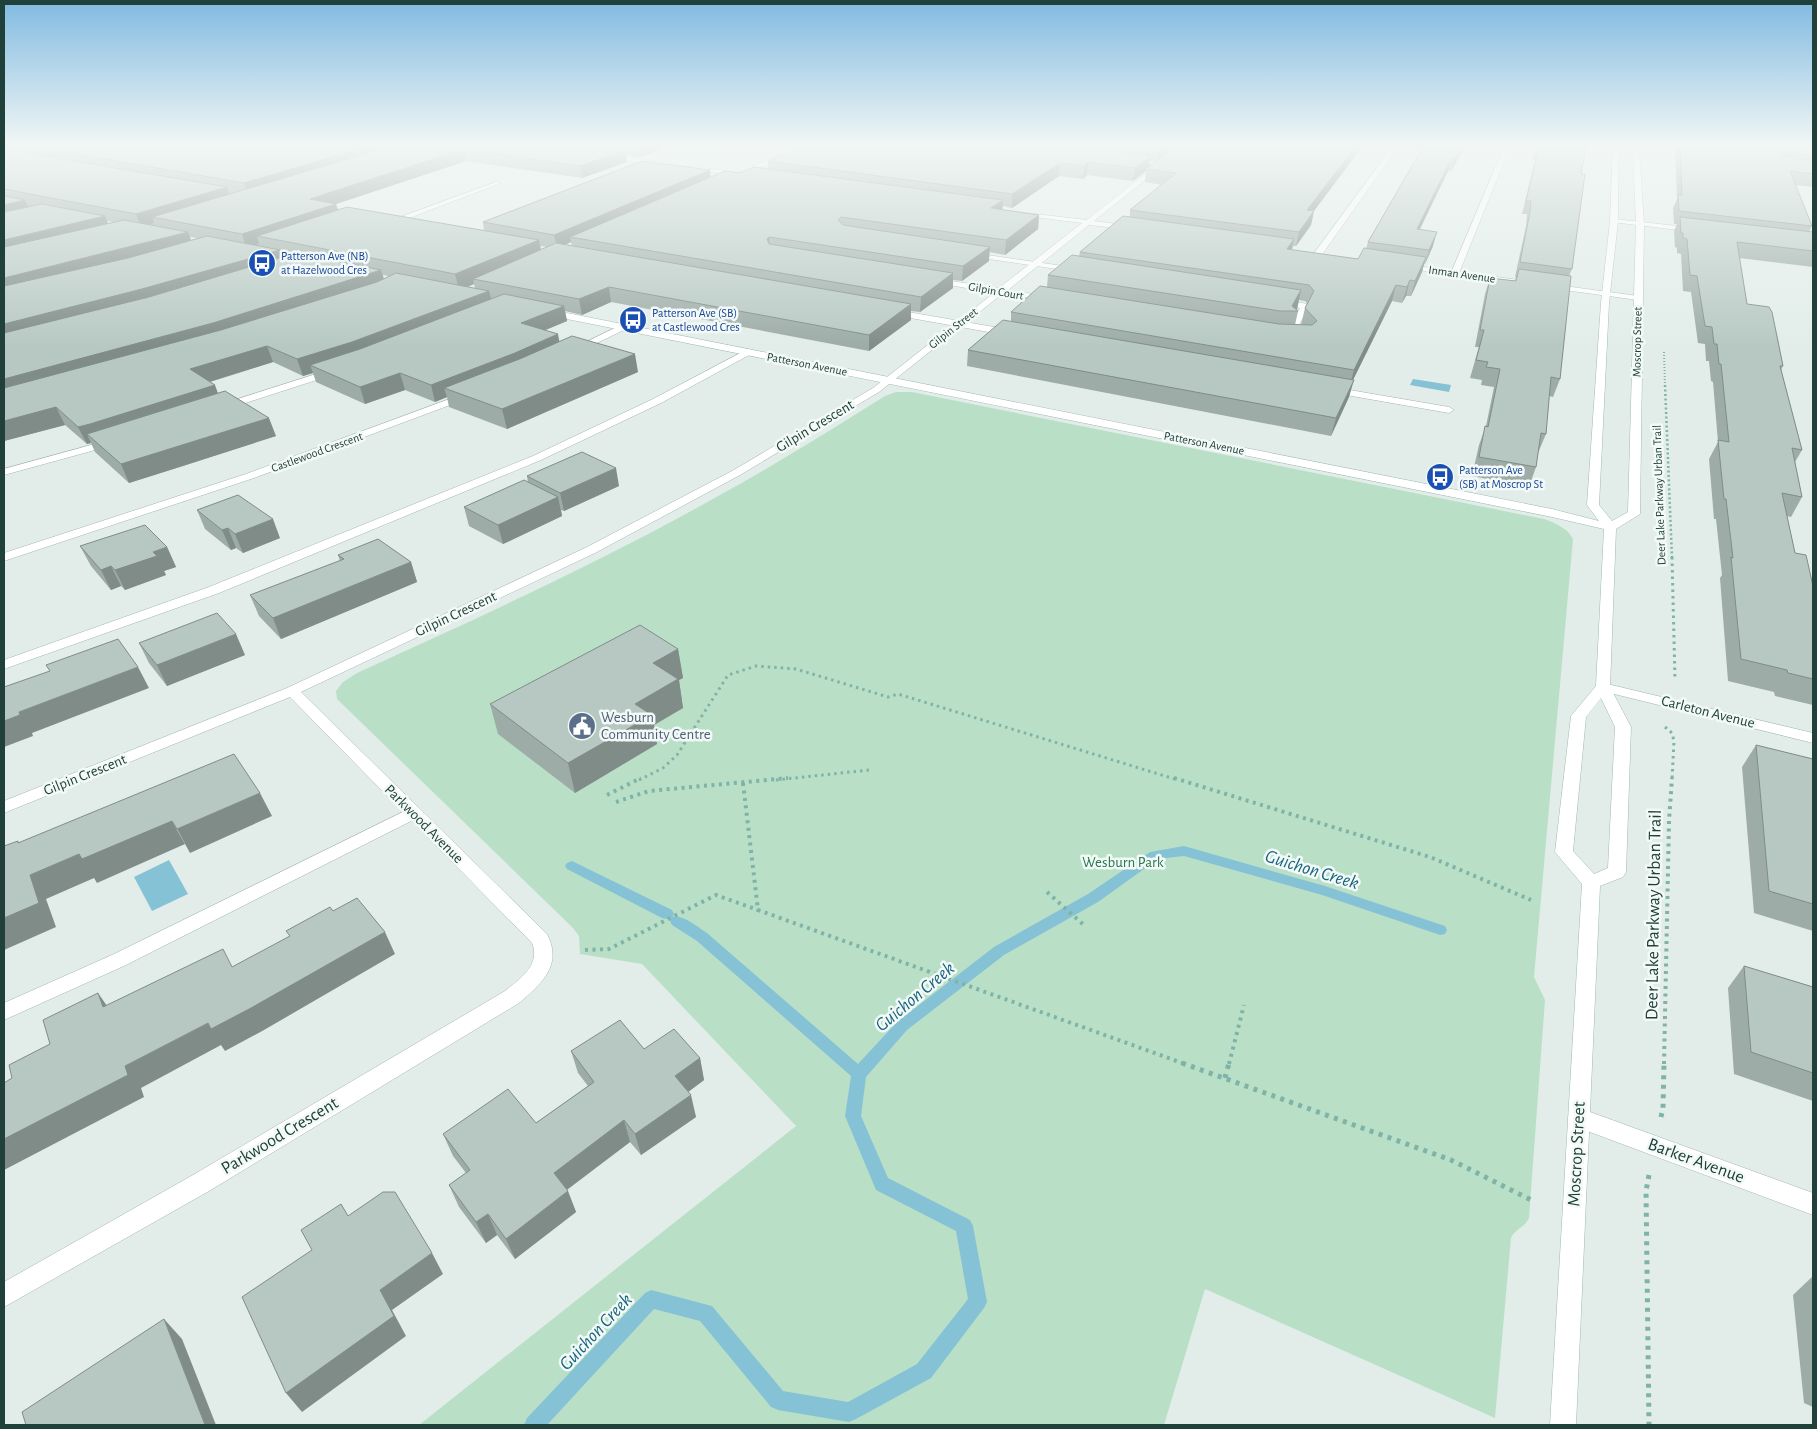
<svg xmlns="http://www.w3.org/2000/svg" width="1817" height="1429" font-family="'Alegreya Sans',sans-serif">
<rect width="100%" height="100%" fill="#e2ede9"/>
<g fill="#b9e0c7">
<polygon points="683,147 722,147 698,157 670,153"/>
<path d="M896,392H912L1544,519C1555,523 1568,528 1573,539L1534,977L1545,1000L1529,1218C1525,1227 1515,1229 1511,1238L1495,1418L1205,1289L1164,1425H419L796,1126L642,964L580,954L579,936L572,927L337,699L336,691L343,682L357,673C480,617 603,561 720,495C776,464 831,430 885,396Z"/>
</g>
<g fill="#86c2d6">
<polygon points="1413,379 1451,385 1449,392 1410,385"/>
<polygon points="169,860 188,894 152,911 134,877"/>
</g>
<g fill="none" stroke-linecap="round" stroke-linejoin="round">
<g fill="#86c2d6" fill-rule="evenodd">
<path d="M1184,846L1325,886L1445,926L1447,930L1445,934L1440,935L1322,895L1184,856L1158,859L1098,902L1004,955L907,1030L866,1077L861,1116L888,1178L970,1220L973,1226L987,1302L984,1308L931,1378L856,1419L849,1422L778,1410L771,1407L700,1321L654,1309L547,1425H524L527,1418L645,1293L651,1290L712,1306L783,1391L848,1402L917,1364L968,1299L956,1231L876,1190L845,1116L851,1076L697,941L672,925L670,921L672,917C683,914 697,927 707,933L858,1064L897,1022L994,947L1088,894L1150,852Z"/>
<polygon points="572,861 672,910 674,914 672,918 667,919 662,918 567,869 565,866 567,863"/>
</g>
<g stroke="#a4b6b1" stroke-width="1">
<g id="lane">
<polygon points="1504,147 1510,147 1459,273 1452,275 1451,273"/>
<polygon points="496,182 501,183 391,225 384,223"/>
<polygon points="966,252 1077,268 1081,270 1077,272 969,256 966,256"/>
<polygon points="1278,299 1308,304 1309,306 1299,325 1310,334 1310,338 1304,338 1290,326 1300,308 1275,304 1275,300"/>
<polygon points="891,309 1011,330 1015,333 1011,336 888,314 887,312"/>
<polygon points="748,349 751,350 751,354 661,403 541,460 219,593 4,669 4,660 209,587 533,456 653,399"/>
<polygon points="332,369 337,372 335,374 227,409 219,409 218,407 219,405"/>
<polygon points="1332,387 1449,407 1454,410 1449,413 1329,392 1327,390"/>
<polygon points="113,439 117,440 118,442 117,444 4,475 4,469"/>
<polygon points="413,807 419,809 421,813 419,817 126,965 4,1020 4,1003 112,955"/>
</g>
</g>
<g stroke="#a4b6b1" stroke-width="1">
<g id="street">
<polygon points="797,147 805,147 742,177 688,168 691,166 738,173"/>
<path d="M1179,147H1186L1094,221L1131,226L1135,228L1134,230L1089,225L1008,290L1051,297V301L1002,294L879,392L740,475L595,553L301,692L547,934C563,965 542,983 519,1003L209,1191L4,1307V1282L193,1175L505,991C520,979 541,965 532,943L290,697L4,813V801L287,688L587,547L732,471L873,388L994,293L933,282L929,280L930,278L999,288L1082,223L1020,215L1018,214V212L1087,220Z"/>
<polygon points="1392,147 1398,147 1321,256 1315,256 1315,252"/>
<polygon points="607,154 661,162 664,164 661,166 605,157"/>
<polygon points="1614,219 1695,228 1699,230 1695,232 1612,222 1610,221"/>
<polygon points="1401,264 1638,296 1642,298 1638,300 1404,268 1400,266"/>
<polygon points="623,324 627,327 626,329 578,352 572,352 570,350"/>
<polygon points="466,393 471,396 469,398 254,478 4,561 4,553 246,474"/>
<polygon points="1603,683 1813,733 1813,743 1598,690 1596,687 1598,684"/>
<polygon points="1579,1108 1813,1193 1813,1215 1571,1125 1568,1118 1571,1111"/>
</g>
</g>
<g stroke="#9fbab3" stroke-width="1">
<path id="secondary" d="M1613,147H1621L1618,149V221L1609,303L1599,505L1612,521L1628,512L1636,224L1633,151L1628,147H1635L1639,150L1644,224L1640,514L1616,529L1610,687L1631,727L1626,872L1623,877L1600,886L1576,1425H1550L1582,884L1555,852L1571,716L1596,686L1604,529L1552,517L547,315L543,312L547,309L1552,509L1599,521L1587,505L1601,303L1610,221ZM1601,698L1615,727L1608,868L1594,874L1573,851L1586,717Z"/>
</g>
<polyline stroke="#80b3a8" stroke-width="2" stroke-dasharray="1 2" stroke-linecap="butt" points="1664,352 1665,386"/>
<polyline stroke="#80b3a8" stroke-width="2.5" stroke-dasharray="2 2.5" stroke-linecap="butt" points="1665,385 1672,558"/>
<g stroke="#80b3a8" stroke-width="3" stroke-dasharray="2.5 4" stroke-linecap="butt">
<polyline points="1672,557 1675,680"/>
<polyline points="1665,727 1672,733 1674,741 1672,780"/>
<polyline points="639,780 663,768 677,755 728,675 756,666 796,669 888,697 898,694 1178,780"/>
<polyline points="776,780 869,770"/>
</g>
<g stroke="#80b3a8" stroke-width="4" stroke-dasharray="3 4.5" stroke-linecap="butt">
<polyline points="1174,778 1430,857 1531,900"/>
<polyline points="743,783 758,910 1185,1064"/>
<polyline points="607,795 641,778"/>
<polyline points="616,802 649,791 788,778"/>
<polyline points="1047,892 1086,927"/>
<polyline points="585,950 609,949 716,895 758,910"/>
<polyline points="1229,1064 1244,1005"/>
<polyline points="1664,1064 1669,821 1672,778"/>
</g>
<g stroke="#80b3a8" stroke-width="5" stroke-dasharray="4 5.5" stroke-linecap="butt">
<polyline points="1182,1063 1451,1160 1531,1200"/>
<polyline points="1225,1078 1229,1063"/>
<polyline points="1661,1117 1663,1108 1664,1063"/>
<polyline points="1649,1175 1646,1191 1649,1425"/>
</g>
<use href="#lane" fill="#fff" fill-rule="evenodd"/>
<use href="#street" fill="#fff" fill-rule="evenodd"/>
<use href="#secondary" fill="#fff" fill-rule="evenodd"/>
</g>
<g fill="#9daca7" fill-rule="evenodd">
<path d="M4,147H667L641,157L626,155L627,162L582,178L466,161L336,204L338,210L484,230L483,222L710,178L768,169V161L800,147H1362L1314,211L1311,225L1296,246H1293L1292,250L1358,259L1366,249L1368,242L1423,147H1465L1451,171H1448L1420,229L1433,246L1425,264H1424L1422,272L1411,296H1406L1402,303L1392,301L1353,380L1349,397L1331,436L967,366L968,350L1011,321V312L1047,287L1048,275L1079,256L1080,252L1130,217V210L1162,185L1145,182L1146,171L1133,181L1087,175L1083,179L1059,176L1012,208L1003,206L1002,210L1039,215L1038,229L1005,255L989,252V261L962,281L953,280V288L920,312L911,311V320L869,351L611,302L582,315L565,311L567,321L545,330L559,341L638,372L507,429L449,407L447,397L435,402L405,390L365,404L316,382L313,373L303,376L273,362L210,382L218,394L276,436L129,483L95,452L91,443L87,444L65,425L4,441ZM18,149L20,152L11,150ZM1150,161L1156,162L1150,167ZM107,221L114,222L108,223ZM190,237L197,238L191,240ZM571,242L572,246L565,245ZM540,246L548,247L541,250ZM383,275L389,276L384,279ZM474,284L475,288L468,287ZM1299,300L1305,301L1307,303L1305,308L1301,325H1295L1298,311L1297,310Z"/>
<polygon points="1536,147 1586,147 1581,174 1572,269 1569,276 1560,379 1553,397 1549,396 1546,434 1538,453 1536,467 1529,487 1472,476 1479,445 1486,426 1494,387 1481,385 1482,380 1470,378 1479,347 1475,347 1485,294 1490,278 1515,281 1516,277 1515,277 1526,226 1527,214 1522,214 1535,160 1532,160"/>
<polygon points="1675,147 1813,147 1813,187 1795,185 1812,226 1809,232 1813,232 1813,267 1739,258 1747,304 1783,366 1781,370 1802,450 1795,462 1802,497 1791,517 1787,516 1795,553 1813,586 1813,705 1775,696 1774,692 1728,681 1720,578 1722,575 1716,519 1714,519 1709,459 1718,442 1713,382 1711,381 1709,361 1706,361 1705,344 1698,343 1691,292 1683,291 1681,254 1677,253 1677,248 1675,247 1674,231 1677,224 1674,224 1673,208 1677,199"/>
<polygon points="527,476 619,486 564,511 561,510 562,516 503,544 469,526 464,507 528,483"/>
<polygon points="197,510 280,538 243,553 236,548 231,550 205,529"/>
<polygon points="80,546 167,547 176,567 164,571 166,575 125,590 121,586 111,590 91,566"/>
<polygon points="338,555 411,562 417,582 281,639 259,616 250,595 340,561"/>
<polygon points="139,643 245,655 167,686 149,663"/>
<polygon points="678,649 683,678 679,680 683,708 654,725 657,744 575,793 498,734 490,704"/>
<polygon points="1756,745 1813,759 1813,931 1754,913 1742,767"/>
<polygon points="1744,966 1813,987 1813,1101 1734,1074 1728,988"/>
<polygon points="644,1049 700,1058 704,1080 688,1092 696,1117 641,1155 630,1142 567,1190 576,1212 515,1259 497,1235 486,1243 459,1207 449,1185 466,1173 453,1156 443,1134 536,1123 588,1086 578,1073 571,1051"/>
<polygon points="1813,1276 1813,1407 1804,1403 1793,1295"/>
</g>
<g fill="#808c88">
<polygon points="4,147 18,147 18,149 4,152"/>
<polygon points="365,147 407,147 248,195 244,183"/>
<polygon points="640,147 667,147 641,157"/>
<polygon points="1162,147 1176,147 1157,162 1159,149"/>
<polygon points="1355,147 1362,147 1304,224 1307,210"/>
<polygon points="1462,147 1465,147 1451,171 1454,159"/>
<polygon points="464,149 466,161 336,204 340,217 257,236 259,244 246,248 242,234 310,199"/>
<polygon points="626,150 627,162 582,178 580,166"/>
<polygon points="1151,156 1149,168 1146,169 1146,171 1133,181 1135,168"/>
<polygon points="1451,159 1448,171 1413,243 1417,229"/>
<polygon points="1088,162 1087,175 1083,179 1084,166"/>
<polygon points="1060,163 1059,176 1012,208 1012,194"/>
<polygon points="710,170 711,182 570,237 571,242 557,248 554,235"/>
<polygon points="227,187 231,200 152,217 154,223 141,227 136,214"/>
<polygon points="25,200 31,213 4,220 4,205"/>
<polygon points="1003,200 1002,214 991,208"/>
<polygon points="1314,211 1311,225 1296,246 1299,232"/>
<polygon points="1039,215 1038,229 1005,255 1006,240"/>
<polygon points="105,216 110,229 4,255 4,240"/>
<polygon points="188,232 193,246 4,295 4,278"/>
<polygon points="1437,232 1433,246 1425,264 1429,250"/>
<polygon points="769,237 770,251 767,239"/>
<polygon points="1294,239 1291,254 1287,249"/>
<polygon points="539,240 542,255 473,279 474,284 459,290 455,274"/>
<polygon points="990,247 989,261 962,281 963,266"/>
<polygon points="280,250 285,264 4,342 4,324"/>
<polygon points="1426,257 1422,272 1411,296 1415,281"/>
<polygon points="381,270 385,284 4,398 4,379"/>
<polygon points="953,273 953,288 920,312 921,297"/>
<polygon points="1410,280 1406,296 1402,303 1407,287"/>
<polygon points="1396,285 1392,301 1349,388 1354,370"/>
<polygon points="609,287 611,302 582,315 579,299"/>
<polygon points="1301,290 1297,309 1296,311 1292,306"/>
<polygon points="489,291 493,306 357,358 310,365 313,373 303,376 297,359"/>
<polygon points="911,304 911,320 869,351 869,335"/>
<polygon points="564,306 567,321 524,339 521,323"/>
<polygon points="558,334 561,350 444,388 447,397 435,402 431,385"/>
<polygon points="267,346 273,362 196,386 190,369"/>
<polygon points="635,354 638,372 507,429 502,409"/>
<polygon points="400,373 405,390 365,404 360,387"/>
<polygon points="1354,380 1349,397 1331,436 1336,418"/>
<polygon points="215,385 221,402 87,434 91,443 87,444 78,427"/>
<polygon points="56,407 65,425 4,441 4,421"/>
<polygon points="269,418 276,436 183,466 129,483 121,464"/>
<polygon points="616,468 619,486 564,511 560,493"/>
<polygon points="558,497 562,516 503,544 498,525"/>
<polygon points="273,519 280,538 243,553 235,534"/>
<polygon points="228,528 236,548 231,550 222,530"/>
<polygon points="167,547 176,567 164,571 166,575 125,590 115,570 153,552"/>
<polygon points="411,562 417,582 281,639 273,618"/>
<polygon points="111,566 121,586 111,590 101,570"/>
<polygon points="236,634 245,655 167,686 157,665"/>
<polygon points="678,649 683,678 679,680 683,708 654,725 657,744 575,793 568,763 635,704 653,663"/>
<polygon points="138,667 149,688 32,733 33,736 4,747 4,721 19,712"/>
<polygon points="260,793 272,816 190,853 177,829"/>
<polygon points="172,821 185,844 97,883 94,878 46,899 56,927 4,950 4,918 30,875 79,854"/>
<polygon points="385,932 395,954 264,1030 225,1051 221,1045 141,1088 144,1097 4,1170 4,1139 125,1066"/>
<polygon points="98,993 114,1016 103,1007"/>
<polygon points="700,1058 704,1080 680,1098 675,1076"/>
<polygon points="691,1095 696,1117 641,1155 635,1134"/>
<polygon points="624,1120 630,1142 561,1194 554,1173"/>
<polygon points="568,1191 576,1212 515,1259 506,1239"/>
<polygon points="488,1214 497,1235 486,1243 476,1222"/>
<polygon points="432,1253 443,1274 392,1310 406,1336 302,1412 286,1393 380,1290"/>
<polygon points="164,1319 182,1339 216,1425 205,1425"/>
</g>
<g fill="#b7c8c2" stroke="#808c88">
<polygon points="37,147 365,147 244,183"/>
<polygon points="389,147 606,147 626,150 580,166 464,149 310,199 336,204 242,234 152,217"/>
<polygon points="800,147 1087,147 1151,156 1135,168 1088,162 1084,166 1060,163 1012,194 768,161"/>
<polygon points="1141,147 1162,147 1159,149"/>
<polygon points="1175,147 1355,147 1307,210 1314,211 1299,232 1130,210 1176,173 1146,169"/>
<polygon points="1423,147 1462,147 1454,159 1451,159 1417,229 1437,232 1429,250 1368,242"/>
<polygon points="1536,147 1586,147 1581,174 1585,174 1572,269 1520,262 1530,212 1531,201 1526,201 1539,148"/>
<polygon points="1680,147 1813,147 1813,154 1785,151 1781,156 1813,161 1813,174 1790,171 1812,226 1679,211 1678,195 1682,195"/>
<polygon points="4,149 227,187 136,214 4,189"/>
<polygon points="642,161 710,170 554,235 483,222"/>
<polygon points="754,167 1003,200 991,208 1039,215 1006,240 841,217 838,220 843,225 990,247 963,266 769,237 767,239 769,244 953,273 921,297 570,237 725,171 740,173"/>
<polygon points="4,196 25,200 4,205"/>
<polygon points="42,204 105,216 4,240 4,212"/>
<polygon points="347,207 539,240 455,274 257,236"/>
<polygon points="1123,216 1294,239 1287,249 1358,259 1364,248 1426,257 1415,281 1410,280 1407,287 1396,285 1354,370 1011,312 1040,286 1279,324 1312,325 1317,321 1305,308 1314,291 1309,285 1080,252"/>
<polygon points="1680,217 1813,232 1813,251 1737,242 1747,304 1769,307 1772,312 1783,366 1780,366 1802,450 1792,448 1802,497 1782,493 1795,553 1806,555 1813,586 1813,679 1788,673 1787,670 1741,659 1731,557 1733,558 1726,499 1724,499 1718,440 1729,442 1721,364 1719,364 1717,344 1714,344 1712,327 1705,326 1697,276 1690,275 1687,239 1683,238 1683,233 1681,233"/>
<polygon points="124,220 188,232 4,278 4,247"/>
<polygon points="207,236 280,250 142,289 4,324 4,286 128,258"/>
<polygon points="556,243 911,304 869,335 609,287 579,299 473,279"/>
<polygon points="296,253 381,270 213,323 4,379 4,333 149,297"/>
<polygon points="1072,255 1301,290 1292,306 1298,311 1280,311 1048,275"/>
<polygon points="1519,269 1571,276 1560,379 1551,377 1546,434 1541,433 1536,467 1479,457 1485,426 1488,427 1500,369 1486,367 1488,362 1476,360 1484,330 1480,330 1490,278 1516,281"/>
<polygon points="396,273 489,291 352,342 297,359 267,346 190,369 215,385 90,424 78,427 56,407 4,421 4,388 221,330 377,282"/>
<polygon points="504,294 564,306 521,323 558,334 515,353 431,385 400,373 360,387 310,365 360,349"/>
<polygon points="1003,320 1354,380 1336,418 968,350"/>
<polygon points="572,336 635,354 502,409 444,388 522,358"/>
<polygon points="225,391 269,418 121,464 87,434"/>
<polygon points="582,452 616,468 560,493 527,476"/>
<polygon points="524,480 558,497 498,525 464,507"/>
<polygon points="238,495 273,519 235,534 228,528 222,530 197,510"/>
<polygon points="145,525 167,547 153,552 157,556 115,570 111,566 101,570 80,546"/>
<polygon points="378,539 411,562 273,618 250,595 344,559 338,555"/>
<polygon points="217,613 236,634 157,665 139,643"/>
<polygon points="640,625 678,649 653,663 678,679 635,704 652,715 568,763 490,704"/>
<polygon points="118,639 138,667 19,712 20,715 4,721 4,687 50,671 46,665"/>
<polygon points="1756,745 1813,759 1813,904 1769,891"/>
<polygon points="234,754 260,793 177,829 172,821 82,859 79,854 30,875 39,903 4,918 4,846 18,841 18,843"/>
<polygon points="357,898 385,932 251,1008 211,1029 208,1023 125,1066 128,1075 4,1139 4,1083 12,1078 9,1065 50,1044 43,1020 98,993 103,1007 223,949 232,967 290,936 286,931 330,907 333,911"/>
<polygon points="1744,966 1813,987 1813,1073 1751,1052"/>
<polygon points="620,1020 644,1049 674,1029 700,1058 675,1076 691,1095 635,1134 624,1120 554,1173 568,1191 506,1239 488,1214 476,1222 449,1185 470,1170 443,1134 508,1089 536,1123 594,1082 571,1051"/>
<polygon points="383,1192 395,1192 432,1253 380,1290 394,1316 286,1393 242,1297 312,1250 301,1230 341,1204 348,1216"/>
<polygon points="164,1319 205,1425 26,1425 22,1412"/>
</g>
<linearGradient id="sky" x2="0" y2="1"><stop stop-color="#81bae1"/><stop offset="0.42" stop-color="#f2f7f5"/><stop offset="1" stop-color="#f2f7f5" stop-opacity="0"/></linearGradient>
<rect width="1817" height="347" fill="url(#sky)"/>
<defs>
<g id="bus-disc" transform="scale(1.4375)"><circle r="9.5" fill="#1a4fb4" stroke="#f3f9f6"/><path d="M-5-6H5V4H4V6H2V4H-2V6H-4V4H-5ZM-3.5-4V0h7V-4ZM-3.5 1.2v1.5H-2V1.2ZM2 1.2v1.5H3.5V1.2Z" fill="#fff"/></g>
<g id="civic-disc" transform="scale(1.4375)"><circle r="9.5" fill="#5c6f8a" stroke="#f3f9f6"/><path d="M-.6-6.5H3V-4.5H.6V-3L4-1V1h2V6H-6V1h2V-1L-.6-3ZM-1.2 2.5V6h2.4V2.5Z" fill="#fff"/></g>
</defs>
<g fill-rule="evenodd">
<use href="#bus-disc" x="262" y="263"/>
<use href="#bus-disc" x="633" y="320"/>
<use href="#bus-disc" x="1440" y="477"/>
<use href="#civic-disc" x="582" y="726"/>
</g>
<g text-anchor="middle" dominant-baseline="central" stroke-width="5" stroke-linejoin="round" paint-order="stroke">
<g font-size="12" fill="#164399" stroke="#f3f9f6" text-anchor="start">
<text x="281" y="256">Patterson Ave (NB)<tspan x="281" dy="14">at Hazelwood Cres</tspan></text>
<text x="652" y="313">Patterson Ave (SB)<tspan x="652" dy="14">at Castlewood Cres</tspan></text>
<text x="1459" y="470">Patterson Ave<tspan x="1459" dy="14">(SB) at Moscrop St</tspan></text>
</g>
<g font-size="12" fill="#20403a" stroke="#f3f9f6">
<text transform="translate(1462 274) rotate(8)">Inman Avenue</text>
<text transform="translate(996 291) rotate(10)">Gilpin Court</text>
<text transform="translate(953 328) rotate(-38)">Gilpin Street</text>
<text transform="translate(1637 342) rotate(-89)">Moscrop Street</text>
<text transform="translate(807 364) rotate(11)">Patterson Avenue</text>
<text transform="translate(1204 443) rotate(11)">Patterson Avenue</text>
<text transform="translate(317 452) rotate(-20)">Castlewood Crescent</text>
<text transform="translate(1659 495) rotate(-92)">Deer Lake Parkway Urban Trail</text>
</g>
<g font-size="15" fill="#20403a" stroke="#f3f9f6">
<text transform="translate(815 426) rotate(-31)">Gilpin Crescent</text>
<text transform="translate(456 614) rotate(-25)">Gilpin Crescent</text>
<text transform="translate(1708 712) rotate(14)">Carleton Avenue</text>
<text transform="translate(85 775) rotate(-22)">Gilpin Crescent</text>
<text transform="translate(424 824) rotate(45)">Parkwood Avenue</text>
</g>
<g font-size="15" fill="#4e5e75" stroke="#f3f9f6" text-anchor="start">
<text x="601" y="717">Wesburn<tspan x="601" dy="17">Community Centre</tspan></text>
</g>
<g font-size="15" fill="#27794f" stroke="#f3f9f6">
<text x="1123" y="862">Wesburn Park</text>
</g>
<g font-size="18" fill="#20403a" stroke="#f3f9f6">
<text transform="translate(1654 915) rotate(-89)">Deer Lake Parkway Urban Trail</text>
<text transform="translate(280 1136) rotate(-31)">Parkwood Crescent</text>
<text transform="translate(1577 1154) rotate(-87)">Moscrop Street</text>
<text transform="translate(1696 1161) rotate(20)">Barker Avenue</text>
</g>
<g font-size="19" font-style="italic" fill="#166580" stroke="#f3f9f6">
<text transform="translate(1312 870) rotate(17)">Guichon Creek</text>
<text transform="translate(915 997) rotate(-40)">Guichon Creek</text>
<text transform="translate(596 1332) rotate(-47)">Guichon Creek</text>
</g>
</g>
<rect width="1817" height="1429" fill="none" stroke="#20403a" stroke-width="10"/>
</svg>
